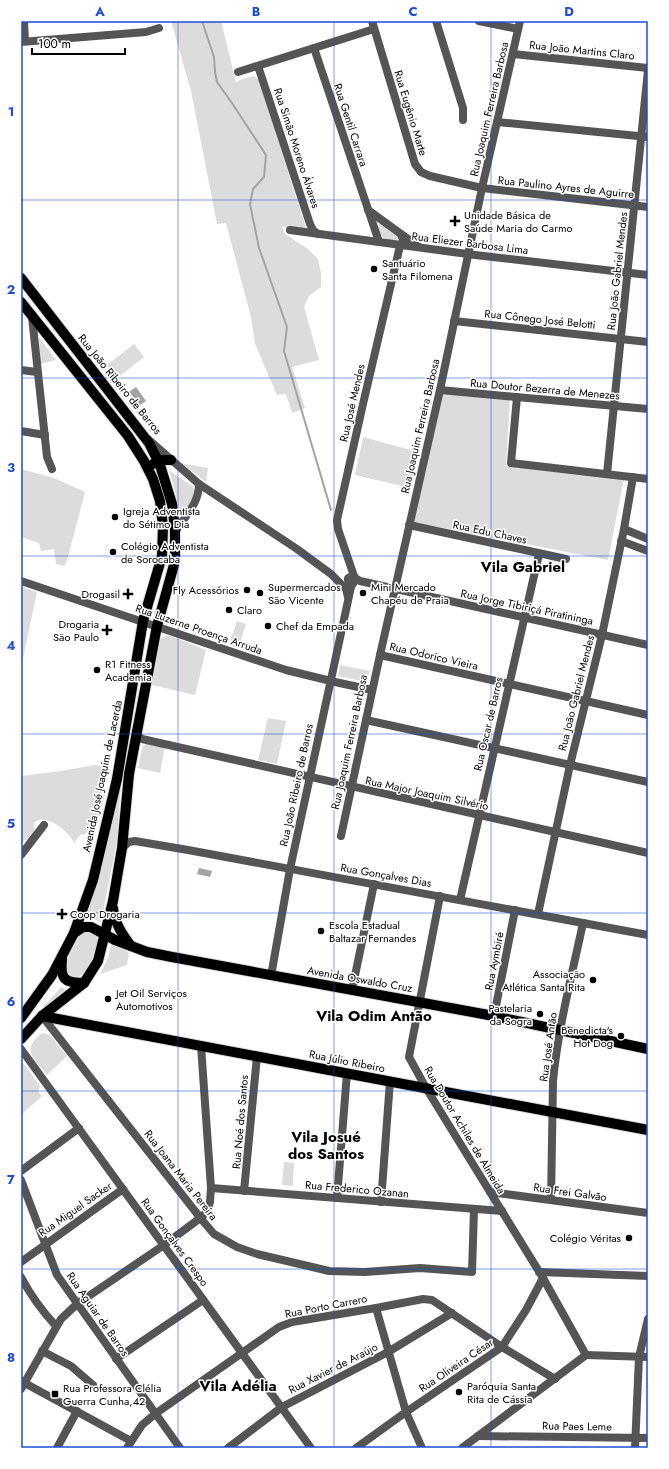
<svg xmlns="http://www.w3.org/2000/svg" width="669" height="1469" font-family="Jost,sans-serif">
<rect width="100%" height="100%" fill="#fff"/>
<g fill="#dcdcdc">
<polygon points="171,21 221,21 236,82 242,79 254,76 259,80 306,228 288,229 282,226 285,234 308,249 318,259 321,273 321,287 309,296 304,307 319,360 292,367 305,408 292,413 286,394 277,395 255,344 251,317 226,223 217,224 191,91"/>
<path d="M380,223L399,235L400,239C394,242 383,240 379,233C378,232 378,229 378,227Z"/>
<polygon points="39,337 56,360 40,364"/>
<polygon points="134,344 144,357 117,378 107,365"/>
<polygon points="443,393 510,399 506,466 624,479 608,560 413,522"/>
<polygon points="363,437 418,452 411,488 355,475"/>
<polygon points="181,463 208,468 206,482"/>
<polygon points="21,469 54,478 85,492 67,561 64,566 56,564 54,549 41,551 39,543 21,537"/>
<polygon points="169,470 193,487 196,493 194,500 180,516 177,498"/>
<polygon points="21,587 37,592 21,668"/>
<polygon points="237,621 246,624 238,648 229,645"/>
<polygon points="146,625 148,625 138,679 121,782 117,841 101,922 86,916 93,892"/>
<polygon points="164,636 171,636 206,650 195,695 152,685 159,641"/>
<polygon points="340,665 370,671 366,682 338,676"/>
<polygon points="268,718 286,721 277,764 258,760"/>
<polygon points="147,744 165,747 160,773 138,768 142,748 143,746"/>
<path d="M94,765L100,766L105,769V795L95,826L84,835L81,834L74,843C70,833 52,818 40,820C38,820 36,822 34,822L35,834L28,841L25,839L21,845V776L61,771Z"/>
<path d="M87,930L97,934C101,947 86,979 71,980L63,968L79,936Z"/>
<polygon points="111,944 123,948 129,953 127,965 100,974 108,958"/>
<polygon points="61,987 71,993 21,1033"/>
<path d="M42,1033L47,1034L51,1036L67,1056L47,1075C34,1058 20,1051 42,1033Z"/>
<polygon points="21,1062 25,1065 40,1086 38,1092 42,1096 21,1115"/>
<polygon points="284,1162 294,1163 293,1186 282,1185"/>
</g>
<g fill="#a3a3a3">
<polygon points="136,387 146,401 140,405 129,392"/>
<polygon points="199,868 212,871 210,877 197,874"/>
</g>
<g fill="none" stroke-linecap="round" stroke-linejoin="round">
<polyline stroke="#a3a3a3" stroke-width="2" points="202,21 214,57 215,72 217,82 232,103 266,155 264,177 253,189 250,204 259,248 287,327 284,351 331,510"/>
<g stroke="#dbdbdb" stroke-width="12">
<g id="major">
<polyline points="21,278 149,443 160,465 172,504 175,529 175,561 157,626 129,774 122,848 113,901 98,961 84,983 42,1016 21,1039"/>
<polyline points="21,302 128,436 144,461 153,479 160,501 163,526 162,556 143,621 117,779 93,880 74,933 52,975 21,1018"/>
<polyline points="153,464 162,460 171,460"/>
<path d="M113,908C115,924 122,934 131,946"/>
<polyline points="74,933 83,927 91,927 115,940 147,952 172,957 494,1016 648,1049"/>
<path d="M62,959C60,979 64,983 84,983"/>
<polyline points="42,1016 648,1130"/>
</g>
</g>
<g stroke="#555" stroke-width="8">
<polyline points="24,21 25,41"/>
<polyline points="372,21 415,164 421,172 430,176 482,188 648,207"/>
<polyline points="436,21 463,108 463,120"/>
<polyline points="479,21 518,29"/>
<polyline points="21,42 146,32 159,28"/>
<polyline points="314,48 379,242"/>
<polyline points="513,54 648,68"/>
<polyline points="258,66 310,224 313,230 318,234"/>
<polyline points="238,72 374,29"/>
<polyline points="497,122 648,137"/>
<polyline points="368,210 419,247"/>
<polyline points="290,230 475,255 648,275"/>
<polyline points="32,317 47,457 52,469"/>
<polyline points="454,321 648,342"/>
<polyline points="21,370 37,372"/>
<polyline points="440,390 648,409"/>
<polyline points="517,397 511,463 648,479"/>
<polyline points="21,431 45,435"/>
<polyline points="149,440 199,484 297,549 331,574 346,589 348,597"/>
<polyline points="607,474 648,70"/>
<polyline points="409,525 566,559"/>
<polyline points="624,529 648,539"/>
<path d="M175,532C185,516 199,504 199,484"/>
<polyline points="621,541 648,551"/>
<polyline points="354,577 352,576 348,578 348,580 350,583 353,583 355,579 338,529 337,520 363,404 399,250 403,240 401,234"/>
<polyline points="355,578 360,581 648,645"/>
<polyline points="21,581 286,670 335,682 372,690"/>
<polyline points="380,655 648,715"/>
<polyline points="366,720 648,782"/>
<polyline points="136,732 138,736 142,739 648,853"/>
<polyline points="341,836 380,655 440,390 482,188 520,21"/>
<polyline points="122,848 129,842 135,841 188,850 648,935"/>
<polyline points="21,855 44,825"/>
<polyline points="440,896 409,1057 426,1088 543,1278 586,1355"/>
<polyline points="460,900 539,554"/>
<polyline points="538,914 570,765 602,635 624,529 633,477"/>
<polyline points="271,976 290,869 351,587 354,582"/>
<polyline points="352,990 374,884"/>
<polyline points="42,1016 202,1220 214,1234 237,1247 257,1254 329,1271 365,1272 420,1268 472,1272 474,1209"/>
<polyline points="494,1016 515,910"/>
<polyline points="21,1049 311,1448"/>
<polyline points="21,1171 79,1128"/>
<polyline points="21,1180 57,1275 180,1448"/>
<polyline points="211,1188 502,1211"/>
<polyline points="244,1191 257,1056"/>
<polyline points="490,1192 648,1213"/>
<polyline points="337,1198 347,1073"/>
<path d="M551,1200L553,1081C558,1028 572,975 583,923"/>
<polyline points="381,1202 390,1081"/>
<polyline points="21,1262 123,1189"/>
<polyline points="539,1272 648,1276"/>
<path d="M21,1277C31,1296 41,1310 56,1326"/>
<polyline points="376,1308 406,1412 422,1448"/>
<polyline points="42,1351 71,1366 93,1385"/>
<polyline points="586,1355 648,1357"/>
<polyline points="116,1359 203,1300"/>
<polyline points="21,1381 131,1441"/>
<polyline points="21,1389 61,1319 77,1304 164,1245 203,1216 208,1209 210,1202 211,1188 201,1046"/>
<polyline points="478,1436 648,1438"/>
<polyline points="57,1448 77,1411"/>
<polyline points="127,1448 142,1425 155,1414 279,1327 292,1322 376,1308 423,1299 432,1300 502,1347 555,1379"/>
<polyline points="228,1448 282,1407 388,1352 452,1313"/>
<polyline points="356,1448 406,1412 502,1347 526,1310 543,1278"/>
<polyline points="462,1448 586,1355"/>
<polyline points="635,1448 639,1357 648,1319"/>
</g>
<use href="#major" stroke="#000" stroke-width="10"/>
</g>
<path fill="none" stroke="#1d4ed8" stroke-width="1" stroke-opacity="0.55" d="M178,21V1448M334,21V1448M491,21V1448M21,200H648M21,378H648M21,556H648M21,734H648M21,913H648M21,1091H648M21,1269H648"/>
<g fill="#000" stroke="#fff" stroke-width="1.5">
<path d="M453 215h4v4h4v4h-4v4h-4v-4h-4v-4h4z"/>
<circle cx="374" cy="269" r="4"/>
<circle cx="115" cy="517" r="4"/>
<circle cx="113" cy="552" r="4"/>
<circle cx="247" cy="590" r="4"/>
<circle cx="260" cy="593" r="4"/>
<circle cx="363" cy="593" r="4"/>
<path d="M126 588h4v4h4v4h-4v4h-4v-4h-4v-4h4z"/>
<circle cx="229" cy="610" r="4"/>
<circle cx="268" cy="626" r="4"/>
<path d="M105 624h4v4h4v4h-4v4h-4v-4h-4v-4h4z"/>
<circle cx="97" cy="670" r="4"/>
<path d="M60 908h4v4h4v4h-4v4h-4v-4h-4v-4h4z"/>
<circle cx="321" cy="931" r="4"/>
<circle cx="593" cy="980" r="4"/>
<circle cx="108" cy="999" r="4"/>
<circle cx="540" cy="1014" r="4"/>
<circle cx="621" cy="1036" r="4"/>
<circle cx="629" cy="1238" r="4"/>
<circle cx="459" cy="1392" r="4"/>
<rect x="51" y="1390" width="8" height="8" rx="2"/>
</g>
<g text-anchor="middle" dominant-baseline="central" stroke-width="3" stroke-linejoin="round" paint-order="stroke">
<g font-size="11" fill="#000" stroke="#fff">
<text transform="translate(582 50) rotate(6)">Rua João Martins Claro</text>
<text transform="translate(489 109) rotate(-77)">Rua Joaquim Ferreira Barbosa</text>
<text transform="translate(411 113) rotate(73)">Rua Eugênio Marte</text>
<text transform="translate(351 125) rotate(72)">Rua Gentil Carrara</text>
<text transform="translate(297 148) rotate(72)">Rua Simão Moreno Álvares</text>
<text transform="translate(566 187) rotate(6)">Rua Paulino Ayres de Aguirre</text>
<text transform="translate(470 243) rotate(7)">Rua Eliezer Barbosa Lima</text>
<text transform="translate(617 271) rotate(-84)">Rua João Gabriel Mendes</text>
<text transform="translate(540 319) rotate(6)">Rua Cônego José Belotti</text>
<text transform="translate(120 384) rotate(51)">Rua João Ribeiro de Barros</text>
<text transform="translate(545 389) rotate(5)">Rua Doutor Bezerra de Menezes</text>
<text transform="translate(352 403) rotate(-77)">Rua José Mendes</text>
<text transform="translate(420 426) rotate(-77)">Rua Joaquim Ferreira Barbosa</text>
<text transform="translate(490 532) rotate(12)">Rua Edu Chaves</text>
<text transform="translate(527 607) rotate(12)">Rua Jorge Tibiriçá Piratininga</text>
<text transform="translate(199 629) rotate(19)">Rua Luzerne Proença Arruda</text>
<text transform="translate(434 656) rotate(13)">Rua Odorico Vieira</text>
<text transform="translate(576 693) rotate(-76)">Rua João Gabriel Mendes</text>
<text transform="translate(488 724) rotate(-77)">Rua Oscar de Barros</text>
<text transform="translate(349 742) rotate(-78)">Rua Joaquim Ferreira Barbosa</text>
<text transform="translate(102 776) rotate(-78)">Avenida José Joaquim de Lacerda</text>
<text transform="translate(296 785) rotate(-78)">Rua João Ribeiro de Barros</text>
<text transform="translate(427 793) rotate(12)">Rua Major Joaquim Silvério</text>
<text transform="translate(386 875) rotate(10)">Rua Gonçalves Dias</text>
<text transform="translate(494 961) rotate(-79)">Rua Aymbiré</text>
<text transform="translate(360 979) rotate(10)">Avenida Oswaldo Cruz</text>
<text transform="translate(548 1047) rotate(-82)">Rua José Antão</text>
<text transform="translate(347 1061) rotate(11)">Rua Júlio Ribeiro</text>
<text transform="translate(240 1122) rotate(-85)">Rua Noé dos Santos</text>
<text transform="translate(465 1130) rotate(59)">Rua Doutor Achiles de Almeida</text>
<text transform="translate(181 1175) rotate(52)">Rua Joana Maria Pereira</text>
<text transform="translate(357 1189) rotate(5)">Rua Frederico Ozanan</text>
<text transform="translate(570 1192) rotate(8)">Rua Frei Galvão</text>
<text transform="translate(75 1209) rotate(-35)">Rua Miguel Sacker</text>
<text transform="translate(175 1242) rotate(54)">Rua Gonçalves Crespo</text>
<text transform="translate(326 1306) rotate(-11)">Rua Porto Carrero</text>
<text transform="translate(98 1314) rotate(55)">Rua Aguiar de Barros</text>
<text transform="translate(456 1365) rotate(-34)">Rua Oliveira César</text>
<text transform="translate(333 1368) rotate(-27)">Rua Xavier de Araújo</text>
<text transform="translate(577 1426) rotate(1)">Rua Paes Leme</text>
</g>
<g font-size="11" fill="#000" stroke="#fff" text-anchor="start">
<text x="464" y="215">Unidade Básica de<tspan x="464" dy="13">Saúde Maria do Carmo</tspan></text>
<text x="382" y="263">Santuário<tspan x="382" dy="13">Santa Filomena</tspan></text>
<text x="123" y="511">Igreja Adventista<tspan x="123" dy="13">do Sétimo Dia</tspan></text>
<text x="121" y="546">Colégio Adventista<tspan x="121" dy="13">de Sorocaba</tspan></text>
<text x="268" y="587">Supermercados<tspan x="268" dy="13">São Vicente</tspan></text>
<text x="371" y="587">Mini Mercado<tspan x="371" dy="13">Chapéu de Praia</tspan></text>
<text x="239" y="590" text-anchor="end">Fly Acessórios</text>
<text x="120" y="594" text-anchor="end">Drogasil</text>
<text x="237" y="610">Claro</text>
<text x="99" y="624" text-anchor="end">Drogaria<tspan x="99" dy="13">São Paulo</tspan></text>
<text x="276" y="626">Chef da Empada</text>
<text x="105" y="664">R1 Fitness<tspan x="105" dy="13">Academia</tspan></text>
<text x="70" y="914">Coop Drogaria</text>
<text x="329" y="925">Escola Estadual<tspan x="329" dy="13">Baltazar Fernandes</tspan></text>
<text x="585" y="974" text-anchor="end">Associação<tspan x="585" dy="13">Atlética Santa Rita</tspan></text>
<text x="116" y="993">Jet Oil Serviços<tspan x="116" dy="13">Automotivos</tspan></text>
<text x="532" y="1008" text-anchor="end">Pastelaria<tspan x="532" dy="13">da Sogra</tspan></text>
<text x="613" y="1030" text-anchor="end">Benedicta's<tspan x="613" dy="13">Hot Dog</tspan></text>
<text x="621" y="1238" text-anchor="end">Colégio Véritas</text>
<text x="467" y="1386">Paróquia Santa<tspan x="467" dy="13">Rita de Cássia</tspan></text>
<text x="63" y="1388">Rua Professora Clélia<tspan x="63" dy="13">Guerra Cunha,42</tspan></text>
</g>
<g font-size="15" font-weight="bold" fill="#000" stroke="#fff">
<text x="523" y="567">Vila Gabriel</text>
<text x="374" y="1016">Vila Odim Antão</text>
<text x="326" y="1137">Vila Josué<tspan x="326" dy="17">dos Santos</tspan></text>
<text x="238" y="1386">Vila Adélia</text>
</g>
</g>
<rect width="669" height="1469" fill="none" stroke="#ffffff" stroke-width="44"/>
<path d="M32 48v6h93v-6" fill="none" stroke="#000000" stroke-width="2"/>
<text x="38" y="48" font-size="12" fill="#000000" stroke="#ffffff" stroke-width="3" paint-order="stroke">100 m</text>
<rect x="22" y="22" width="625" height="1425" fill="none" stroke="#1d4ed8" stroke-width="1.5"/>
<g font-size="13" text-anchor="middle" font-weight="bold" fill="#1d4ed8">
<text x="100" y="16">A</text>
<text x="256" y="16">B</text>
<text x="413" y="16">C</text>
<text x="569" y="16">D</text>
<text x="11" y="116">1</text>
<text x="11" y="294">2</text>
<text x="11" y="472">3</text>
<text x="11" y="650">4</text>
<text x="11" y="828">5</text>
<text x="11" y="1006">6</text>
<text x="11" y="1184">7</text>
<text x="11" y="1362">8</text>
</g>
</svg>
